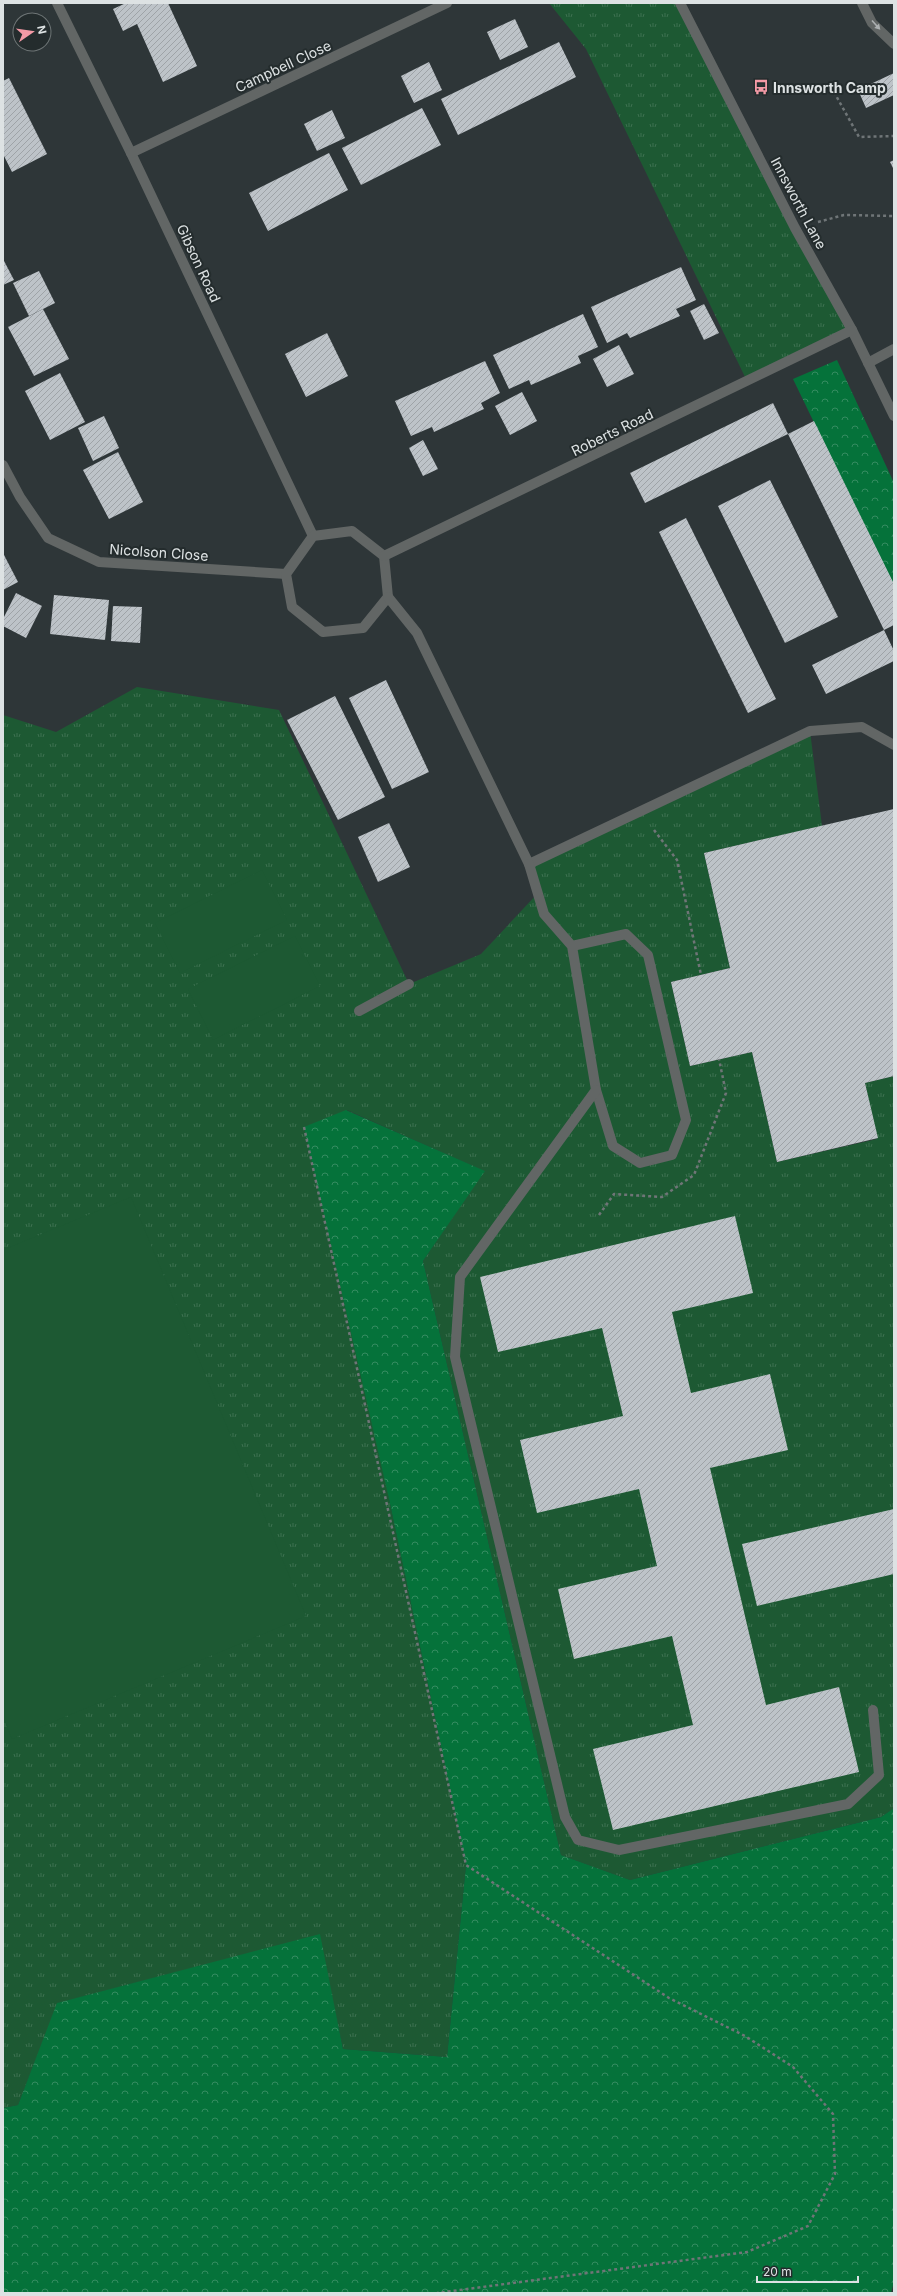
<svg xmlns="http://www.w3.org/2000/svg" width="897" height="2296" font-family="Inter,sans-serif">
<defs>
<pattern id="grass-tufts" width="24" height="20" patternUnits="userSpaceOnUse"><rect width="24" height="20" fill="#1d5933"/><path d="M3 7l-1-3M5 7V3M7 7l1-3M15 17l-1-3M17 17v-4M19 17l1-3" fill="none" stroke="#3d7150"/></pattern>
<pattern id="forest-crowns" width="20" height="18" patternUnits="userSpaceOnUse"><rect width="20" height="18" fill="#05723a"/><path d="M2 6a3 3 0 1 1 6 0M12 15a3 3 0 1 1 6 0" fill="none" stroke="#358c60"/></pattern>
<pattern id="building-hatch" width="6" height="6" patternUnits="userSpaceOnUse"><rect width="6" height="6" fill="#bdc3c8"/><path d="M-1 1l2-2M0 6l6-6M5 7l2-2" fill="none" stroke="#9ea3a7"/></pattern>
</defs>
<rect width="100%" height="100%" fill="#2e3638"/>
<g fill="url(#grass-tufts)">
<polygon points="549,3 680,3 852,330 747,381 586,49"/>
<polygon points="137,687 279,710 409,984 481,954 538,893 529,864 810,731 822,826 704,853 730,968 671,982 690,1066 752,1052 777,1162 877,1139 865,1083 894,1076 894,1808 881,1817 630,1880 561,1855 423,1261 484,1171 347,1110 389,1499 466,1865 447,2057 343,2049 319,1935 58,2003 18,2105 3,2108 3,715 56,732"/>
</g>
<g fill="url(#forest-crowns)">
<polygon points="837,360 894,483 894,588 793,379"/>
<polygon points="346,1110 485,1171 423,1261 561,1855 630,1880 881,1817 894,1808 894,2282 891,2293 3,2293 3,2108 18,2105 57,2003 320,1934 343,2049 447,2057 466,1865 389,1499 304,1127"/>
</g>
<g fill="#1d5933">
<polygon points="262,870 287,920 180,973 155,923"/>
<polygon points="295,936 320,986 213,1040 188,989"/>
<polygon points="131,1197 306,1616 12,1739 3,1717 3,1250"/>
</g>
<g fill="url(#building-hatch)">
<polygon points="126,3 168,3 197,66 163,82 137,24 123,31 113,9"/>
<polygon points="515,19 528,47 500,60 487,32"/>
<polygon points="559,42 576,77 458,135 441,99"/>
<polygon points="429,62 442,90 414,103 401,76"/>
<polygon points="894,73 894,95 866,108 858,90"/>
<polygon points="9,78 47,154 12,172 3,154 3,81"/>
<polygon points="422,108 441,145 361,185 342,148"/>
<polygon points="332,110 345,138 317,151 304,124"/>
<polygon points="329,153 348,190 268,231 249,193"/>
<polygon points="894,160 894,170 890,162"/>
<polygon points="3,259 14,280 3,285"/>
<polygon points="681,267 696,300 676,309 680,316 630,338 627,333 607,343 591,307"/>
<polygon points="39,271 55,303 29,316 13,283"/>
<polygon points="704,304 719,333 704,340 690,311"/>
<polygon points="43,309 69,359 34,376 8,327"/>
<polygon points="583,314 598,347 578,356 581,363 531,385 529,380 509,389 493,355"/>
<polygon points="327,333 348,376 306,397 285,354"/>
<polygon points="619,345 634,374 607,387 593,359"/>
<polygon points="485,361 500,393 481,403 484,409 434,432 432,427 411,436 395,401"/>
<polygon points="60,373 85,422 50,440 25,391"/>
<polygon points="522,392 537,421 510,435 495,406"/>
<polygon points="773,403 788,434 645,503 630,473"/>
<polygon points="104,416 119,448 93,461 78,428"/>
<polygon points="814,421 894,584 894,625 884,630 894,651 894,661 826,694 812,665 884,630 788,434"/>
<polygon points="423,440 438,469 423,476 409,448"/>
<polygon points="118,452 143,502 109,519 83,470"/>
<polygon points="770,480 838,617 785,643 718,506"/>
<polygon points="686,518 776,699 748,713 659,532"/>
<polygon points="3,553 18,582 3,590"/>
<polygon points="16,593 42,606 26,638 3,626 3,619"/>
<polygon points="54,595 109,600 105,640 50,634"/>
<polygon points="113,606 142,607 140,643 111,641"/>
<polygon points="386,680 429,772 392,789 349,698"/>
<polygon points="335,696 385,797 338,820 287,720"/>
<polygon points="894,809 894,1076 865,1083 878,1138 777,1162 752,1052 690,1066 671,982 730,968 704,853"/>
<polygon points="389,823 410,867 378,882 358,837"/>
<polygon points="735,1216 753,1293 672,1312 691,1393 770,1374 788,1450 710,1468 766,1705 839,1687 859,1772 613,1830 593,1749 693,1725 672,1636 574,1659 558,1589 657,1566 639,1489 537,1513 520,1440 623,1416 602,1328 498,1352 480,1277"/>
<polygon points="894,1509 894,1574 757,1606 742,1544"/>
</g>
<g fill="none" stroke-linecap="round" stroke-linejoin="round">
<g stroke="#6f7577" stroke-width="2.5" stroke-dasharray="3 3" stroke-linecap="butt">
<polyline points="834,92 859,137 894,136"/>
<polyline points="818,222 844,215 894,216"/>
<polyline points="654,830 677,860 701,975"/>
<polyline points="304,1127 466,1865 669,1998 745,2036 793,2067 833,2114 835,2174 808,2226 747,2252 437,2293"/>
<polyline points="599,1215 614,1194 662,1197 694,1175 726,1093 719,1059"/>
</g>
<g stroke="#626665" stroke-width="10">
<polyline points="57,3 131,153 313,536"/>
<polyline points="680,3 795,228 852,330 894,416"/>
<polyline points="862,3 872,23 894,44"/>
<polyline points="131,153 447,3"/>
<polyline points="868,363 894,349"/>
<polyline points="3,465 20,497 48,538 99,562 286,574"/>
<polygon points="352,531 384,556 388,597 363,628 323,632 292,607 286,574 313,536"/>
<polyline points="384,556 852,330"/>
<polyline points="388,597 417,633 529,864 810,731 862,727 894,745"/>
<polyline points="529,864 544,914 572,946 626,934 648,955 686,1120 672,1155 640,1163 613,1146 596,1090 572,946"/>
<polyline points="359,1011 409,984"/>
<polyline points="596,1090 460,1277 455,1357 565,1817 578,1840 619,1850 848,1804 879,1775 873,1710"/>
</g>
</g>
<defs><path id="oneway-solid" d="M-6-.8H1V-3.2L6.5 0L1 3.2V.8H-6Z"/></defs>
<use fill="#acb0b1" href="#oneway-solid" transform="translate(876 25) rotate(48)"/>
<defs>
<g id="bus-bare" transform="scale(1.2)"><path d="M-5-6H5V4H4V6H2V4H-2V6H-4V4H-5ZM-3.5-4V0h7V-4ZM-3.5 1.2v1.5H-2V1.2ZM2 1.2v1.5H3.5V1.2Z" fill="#f49aa6" stroke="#242c2d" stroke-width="2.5" paint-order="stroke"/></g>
</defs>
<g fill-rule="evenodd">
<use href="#bus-bare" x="761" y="87"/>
</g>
<g text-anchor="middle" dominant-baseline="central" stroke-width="4" stroke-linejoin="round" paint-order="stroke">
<g font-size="14" fill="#dde2e3" stroke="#242c2d">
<text transform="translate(283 66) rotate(-25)">Campbell Close</text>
<text transform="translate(799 203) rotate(62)">Innsworth Lane</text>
<text transform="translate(199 263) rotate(65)">Gibson Road</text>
<text transform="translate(612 432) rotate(-26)">Roberts Road</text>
<text transform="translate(159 552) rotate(4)">Nicolson Close</text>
</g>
<g font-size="14" font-weight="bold" fill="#dde2e3" stroke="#242c2d" text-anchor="start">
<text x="773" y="87">Innsworth Camp</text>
</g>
</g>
<rect width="897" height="2296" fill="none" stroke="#dde2e3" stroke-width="8"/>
<g transform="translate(32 32) rotate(77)"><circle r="19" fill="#242c2d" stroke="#6e7576"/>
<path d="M0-3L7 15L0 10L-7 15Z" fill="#f49aa6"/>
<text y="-6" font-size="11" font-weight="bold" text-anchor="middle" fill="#dde2e3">N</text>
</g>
<path d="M757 2276v6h101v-6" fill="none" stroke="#dde2e3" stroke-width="2"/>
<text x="763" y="2276" font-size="12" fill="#dde2e3" stroke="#242c2d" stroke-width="3" paint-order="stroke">20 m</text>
</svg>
